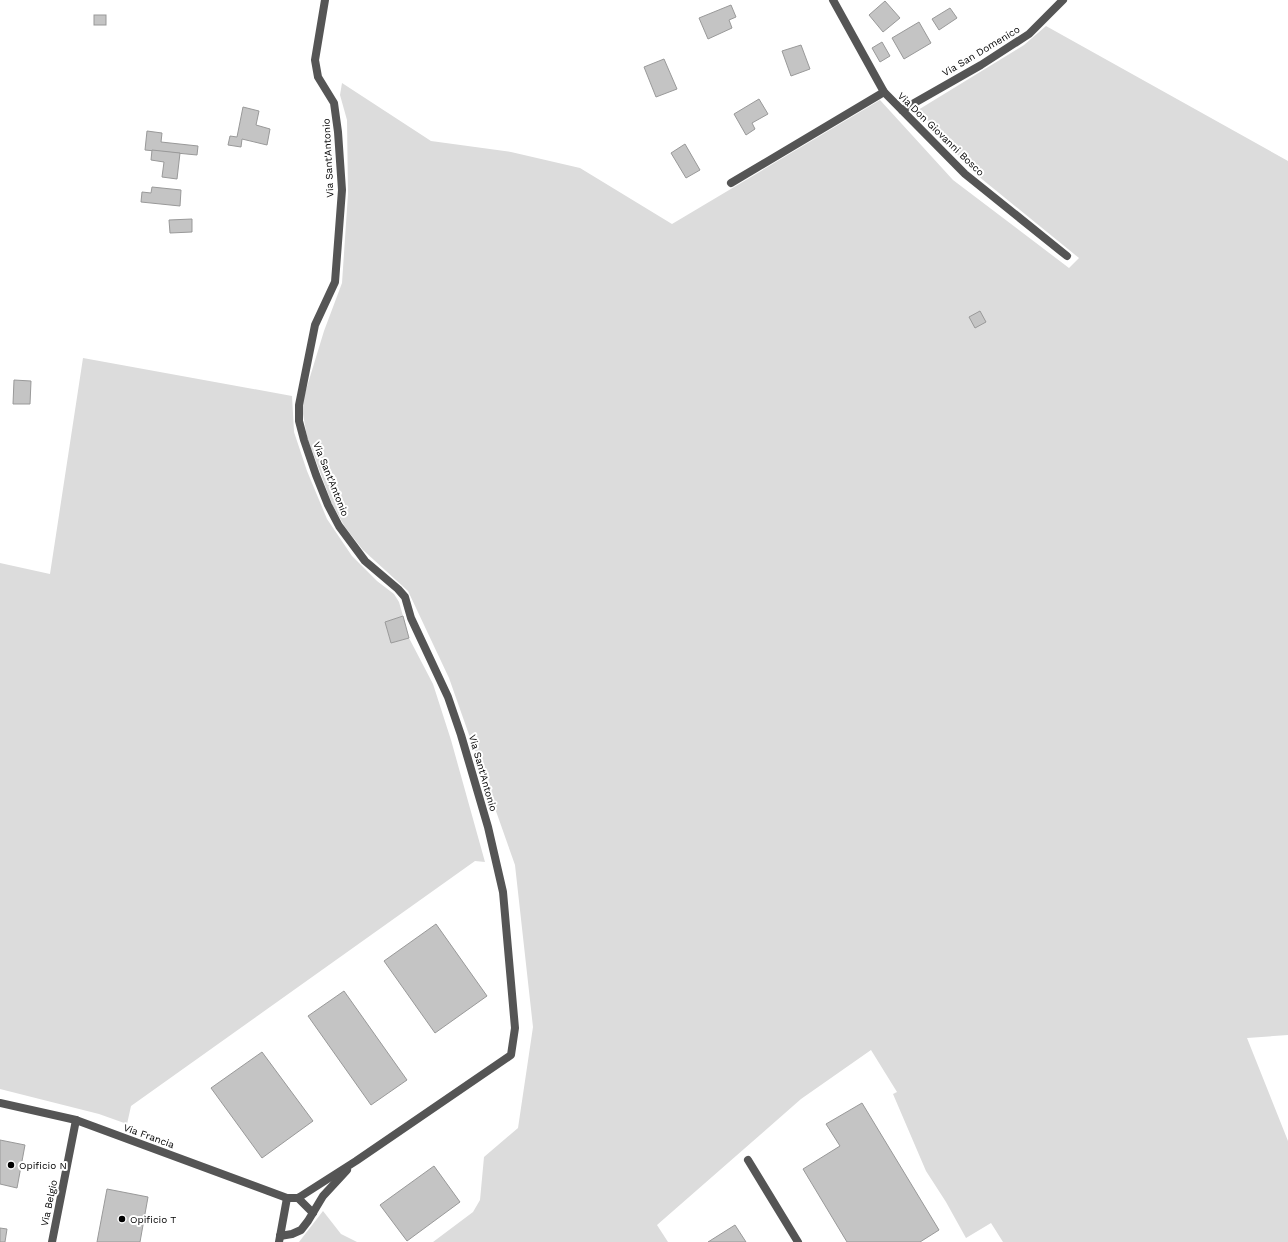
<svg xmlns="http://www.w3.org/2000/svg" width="1288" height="1242" font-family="'Work Sans',sans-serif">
<rect width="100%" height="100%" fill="#fff"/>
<g fill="#dcdcdc">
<polygon points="1046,26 1288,161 1288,1035 1247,1038 1288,1141 1288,1242 1003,1242 991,1223 966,1238 946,1202 926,1171 893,1094 897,1092 871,1050 801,1099 657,1225 668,1242 433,1242 473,1212 480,1200 484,1157 518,1128 533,1027 515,865 449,678 408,591 363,550 345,527 332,504 307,437 303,414 302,403 324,331 342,283 348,194 347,120 340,95 342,83 431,141 511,152 580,168 672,224 880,100 953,180 1069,268 1079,258 972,171 918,110 1024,45"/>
<polygon points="83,358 292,396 294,432 307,471 327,519 352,556 377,581 394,594 399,602 403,616 385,622 391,643 409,638 433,684 451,740 485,862 475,861 131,1106 127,1124 99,1114 0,1089 0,563 50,574"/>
<polygon points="323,1211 341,1234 357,1242 299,1242"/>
</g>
<g fill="#c4c4c4" stroke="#999">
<polygon points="885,1 900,18 883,32 869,15"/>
<polygon points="731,5 736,17 729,20 732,28 708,39 699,18"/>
<polygon points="950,8 957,18 939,30 932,19"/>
<rect x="94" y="15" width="12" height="10"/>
<polygon points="919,22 931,43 904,59 892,38"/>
<polygon points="882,42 890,56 880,62 872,48"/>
<polygon points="801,45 810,69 791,76 782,51"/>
<polygon points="664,59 677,89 656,97 644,67"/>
<polygon points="759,99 768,114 752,123 755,129 746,135 734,114"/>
<polygon points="243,107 259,111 256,125 270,129 267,145 242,139 241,147 228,145 230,136 237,137"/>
<polygon points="147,131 162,133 161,142 198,146 197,155 145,150"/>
<polygon points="685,144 700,170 686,178 671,153"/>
<polygon points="152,150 180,153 177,179 162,177 164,162 151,160"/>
<polygon points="152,187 181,190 180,206 141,202 142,192 151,193"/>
<polygon points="192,219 192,232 170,233 169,220"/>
<polygon points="980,311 986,322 975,328 969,317"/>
<polygon points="14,380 31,381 30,404 13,404"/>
<polygon points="403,616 409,638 391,643 385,622"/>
<polygon points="436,924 487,996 435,1033 384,961"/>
<polygon points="344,991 407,1080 371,1105 308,1016"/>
<polygon points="262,1052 313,1121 262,1158 211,1088"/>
<polygon points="862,1103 939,1230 920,1242 847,1242 803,1169 840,1146 826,1124"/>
<polygon points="0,1140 25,1145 17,1188 0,1184"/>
<polygon points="434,1166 460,1202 407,1241 380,1205"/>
<polygon points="107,1189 148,1197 140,1242 97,1242"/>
<polygon points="735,1225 746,1242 708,1242"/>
<polygon points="0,1228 7,1229 5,1242 0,1242"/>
</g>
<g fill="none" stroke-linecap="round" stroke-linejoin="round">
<g stroke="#555" stroke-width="8">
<polyline points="833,0 884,92 965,174 1067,256"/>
<polyline points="902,110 981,65 1029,34 1063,0"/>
<polyline points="731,183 884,92"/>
<polyline points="0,1103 76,1120 287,1198 298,1198 356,1161 511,1055 515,1028 503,892 488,827 461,735 448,697 411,618 405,597 398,589 365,561 339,526 328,505 316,475 304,440 299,421 299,405 315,325 335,282 342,190 338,132 334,103 318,77 315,60 325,0"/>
<polyline points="748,1160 798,1242"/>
<polyline points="298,1198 313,1213"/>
<polyline points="280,1236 292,1234 301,1230 308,1221 323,1196 347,1170"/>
<polyline points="52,1242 76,1120"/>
<polyline points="279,1242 287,1198"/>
</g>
</g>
<g fill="#000" stroke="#fff" stroke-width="1.5">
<circle cx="11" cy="1165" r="4"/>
<circle cx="122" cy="1219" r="4"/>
</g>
<g text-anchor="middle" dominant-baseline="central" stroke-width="4" stroke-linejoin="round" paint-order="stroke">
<g font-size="10" fill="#000" stroke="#fff">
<text transform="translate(981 51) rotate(-31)">Via San Domenico</text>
<text transform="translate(941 134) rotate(44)">Via Don Giovanni Bosco</text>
<text transform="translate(328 158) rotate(-93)">Via Sant'Antonio</text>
<text transform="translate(331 479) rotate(68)">Via Sant'Antonio</text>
<text transform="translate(483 773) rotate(74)">Via Sant'Antonio</text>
<text transform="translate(149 1136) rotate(20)">Via Francia</text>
<text transform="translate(49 1203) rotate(-78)">Via Belgio</text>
</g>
<g font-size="10" fill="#000" stroke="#fff" text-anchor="start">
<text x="19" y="1165">Opificio N</text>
<text x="130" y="1219">Opificio T</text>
</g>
</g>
</svg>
